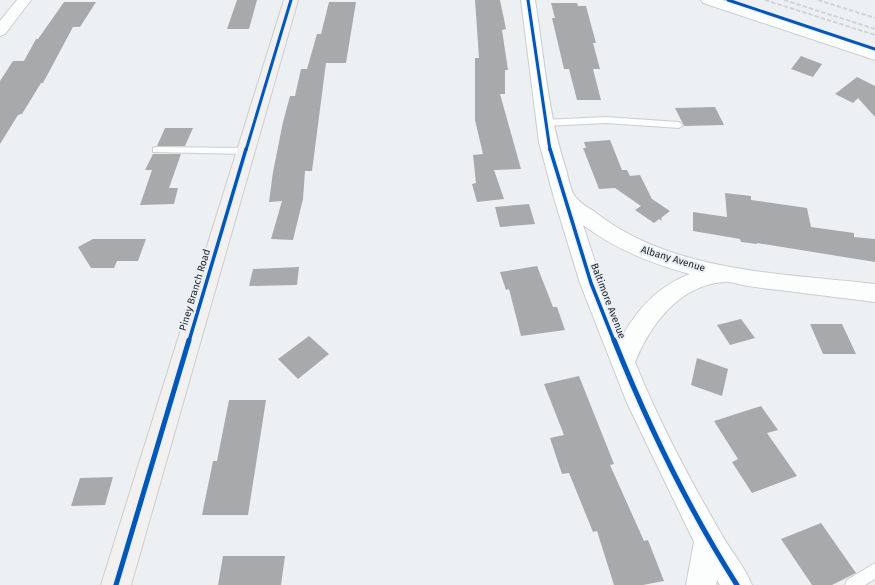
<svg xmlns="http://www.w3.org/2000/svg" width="875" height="585" font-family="'Fira Sans',sans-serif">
<rect width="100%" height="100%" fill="#edf0f2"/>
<g fill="#a8a9ab">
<polygon points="237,0 257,0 249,29 227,29"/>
<polygon points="475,0 500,0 506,29 502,30 508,70 505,70 505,94 500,94 521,169 494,170 504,199 477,202 472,184 476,183 473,155 483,154 475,120 475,58 479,58"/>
<polygon points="64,2 96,2 80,27 73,27 43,83 41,83 22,114 18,115 0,144 0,81 13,61 24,61 36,39 38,39"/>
<polygon points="329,2 356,2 346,63 326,63 312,171 305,171 303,199 293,240 271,239 282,201 269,202 273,172 283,122 290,96 295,96 301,69 307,69 317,34 321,34"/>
<polygon points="551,3 577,3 578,6 586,6 596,43 593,43 600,69 593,69 601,100 577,100 569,69 564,69 552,18 555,18"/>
<polygon points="801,56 822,64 813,77 791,69"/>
<polygon points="857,77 875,86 875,117 858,98 853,103 835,94"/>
<polygon points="715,107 724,125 684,126 675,108"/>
<polygon points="165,128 193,128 185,146 157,146"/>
<polygon points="610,140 622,170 627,170 630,176 640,175 652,199 670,211 661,218 662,221 659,219 654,223 635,210 641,206 615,188 599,189 583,148 586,148 584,142"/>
<polygon points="153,154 181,154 169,188 178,188 174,204 140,205 152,170 145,170"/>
<polygon points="725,193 751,196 751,200 807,208 811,227 854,233 854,237 875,239 875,262 757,243 757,244 741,242 740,239 693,231 693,212 727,217"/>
<polygon points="529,204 535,224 500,227 495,207"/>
<polygon points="93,239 146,239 138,261 117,261 114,268 91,268 78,247"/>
<polygon points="537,266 553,307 557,307 565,330 521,336 509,289 506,290 500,272"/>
<polygon points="299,267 297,285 249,286 253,269"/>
<polygon points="741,319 755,338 730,345 717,325"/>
<polygon points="810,324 842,324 856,354 823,354"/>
<polygon points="309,336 329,354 298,379 278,359"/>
<polygon points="697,358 728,369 722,396 691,385"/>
<polygon points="579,376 614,464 610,465 644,541 648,540 664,581 643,585 614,585 597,531 593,532 569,473 562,474 550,438 564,435 544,384"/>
<polygon points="229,400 266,400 248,515 202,515 213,461 217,461"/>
<polygon points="761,406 778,430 767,433 797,476 752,493 732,462 738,459 714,421"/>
<polygon points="113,477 105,505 71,506 80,478"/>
<polygon points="821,523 856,573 832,585 812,585 781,539"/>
<polygon points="223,556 285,556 281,585 218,585"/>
</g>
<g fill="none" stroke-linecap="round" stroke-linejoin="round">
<g stroke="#cbcdce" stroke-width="2">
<g id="service">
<polygon points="606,117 679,122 683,125 679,128 606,123 544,126 540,123 544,120"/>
<polygon points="156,147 245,148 250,151 245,154 153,152 153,148"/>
<polygon points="875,563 875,579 865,585 845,585 847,580"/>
</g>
</g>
<g stroke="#cbcdce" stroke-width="2">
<g id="minor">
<polygon points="17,0 31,0 5,34 0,36 0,21"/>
<path d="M521,0H535C544,56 548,115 566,169C568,177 570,188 574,195C578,202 589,208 595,212C672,273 782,273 875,284V302C843,298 811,294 779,290C767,289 754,287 742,285C737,284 730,281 725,282C680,284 650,325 635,362C658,420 688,476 719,530C729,549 744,565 752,585H720L717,580L716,585H686L694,542L627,403L580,283L554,198L539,142ZM583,225C615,249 652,264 690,274C660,285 639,307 623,335L602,283Z"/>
</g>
</g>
<g stroke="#cbcdce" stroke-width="2">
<polygon id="tertiary" points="701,0 722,0 875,50 875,60 703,3"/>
</g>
<g stroke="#cbcdce" stroke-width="2">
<polygon id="secondary" points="284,0 298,0 131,585 101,585"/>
</g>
<use href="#service" fill="#fcfdfd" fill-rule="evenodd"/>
<use href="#minor" fill="#fcfdfd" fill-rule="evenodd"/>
<use href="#tertiary" fill="#fcfdfd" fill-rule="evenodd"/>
<use href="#secondary" fill="#f2f1ef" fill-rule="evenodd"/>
<g stroke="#d3d3d4" stroke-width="2" stroke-dasharray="4.5 2" stroke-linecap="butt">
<polyline points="765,0 875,35"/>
<polyline points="784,0 875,29"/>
<polyline points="818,0 875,18"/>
</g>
<g stroke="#eaf0f5" stroke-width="5">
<g id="cycleway-far2">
<polyline points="528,0 550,150"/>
<polyline points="728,0 875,49"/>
<polyline points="246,150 291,0"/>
</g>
</g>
<g stroke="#eaf0f5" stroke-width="6">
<g id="cycleway-far1">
<polyline points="550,149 591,283 614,341"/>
<polyline points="189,341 246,149"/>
</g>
</g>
<g stroke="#eaf0f5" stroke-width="8">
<g id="cycleway">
<path d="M614,340C648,425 688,508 737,585"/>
<polyline points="116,585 189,340"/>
</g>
</g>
<use href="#cycleway-far2" stroke="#0057b8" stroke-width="3"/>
<use href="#cycleway-far1" stroke="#0057b8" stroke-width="3.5"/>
<use href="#cycleway" stroke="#0057b8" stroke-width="5"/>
</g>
<g text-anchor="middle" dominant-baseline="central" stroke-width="4" stroke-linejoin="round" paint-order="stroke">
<g font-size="10" fill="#1b1d1f" stroke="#eaf0f5">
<text transform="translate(673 259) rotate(17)">Albany Avenue</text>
<text transform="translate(195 290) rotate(-73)">Piney Branch Road</text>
<text transform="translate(608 301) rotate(69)">Baltimore Avenue</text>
</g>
</g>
</svg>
